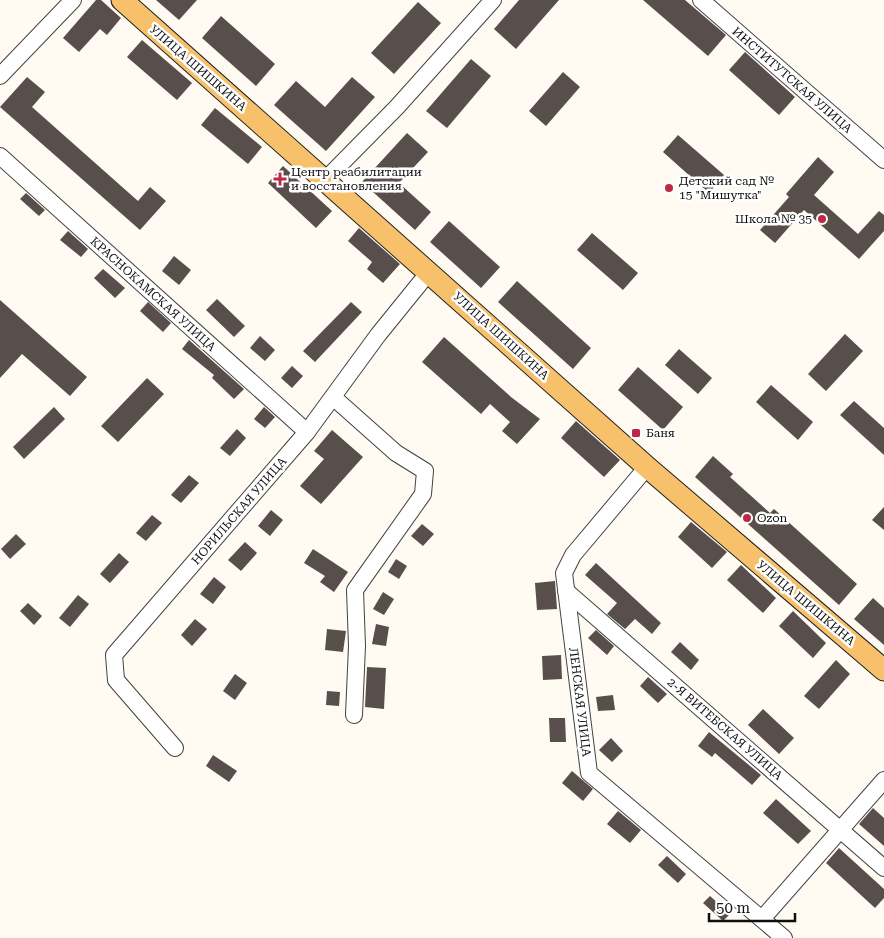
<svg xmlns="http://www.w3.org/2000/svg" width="884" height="938" font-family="'Roboto Serif',serif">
<rect width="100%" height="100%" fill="#fffaf2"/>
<g fill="#584f4c">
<polygon points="96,0 101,0 121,18 107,35 100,29 79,52 63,38"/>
<polygon points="156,0 197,0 179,20"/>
<polygon points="519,0 559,0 516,49 494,29"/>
<polygon points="643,0 685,0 726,35 708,56"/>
<polygon points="418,2 441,23 394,74 371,53"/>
<polygon points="221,16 275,64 256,86 202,38"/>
<polygon points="142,40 192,83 177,100 127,57"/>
<polygon points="745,52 795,97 779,115 729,70"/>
<polygon points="471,59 491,76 447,128 426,111"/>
<polygon points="563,72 580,87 546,126 529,111"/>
<polygon points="27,77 45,92 32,107 138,201 150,187 166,201 140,230 0,107"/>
<polygon points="352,77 375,97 326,151 274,105 296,81 325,107"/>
<polygon points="215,108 262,147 248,164 201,125"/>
<polygon points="407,133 428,152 399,183 431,212 415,230 362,182"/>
<polygon points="678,135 724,175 709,193 663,152"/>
<polygon points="818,157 834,172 814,195 858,234 879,211 884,215 884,231 859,259 804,210 775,243 760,230 789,197 786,194"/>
<polygon points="283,166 332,211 316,228 268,183"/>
<polygon points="26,193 45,210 39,216 20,199"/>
<polygon points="449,221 500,267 481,288 430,242"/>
<polygon points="359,228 400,264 383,283 367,269 372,262 348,241"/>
<polygon points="68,231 88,249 81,257 60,240"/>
<polygon points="592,233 638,273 623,290 577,250"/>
<polygon points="174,256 191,270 179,285 162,271"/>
<polygon points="103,269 125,288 115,298 94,278"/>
<polygon points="517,281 591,348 573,369 498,302"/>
<polygon points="217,299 245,326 234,337 206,310"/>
<polygon points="0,300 87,377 70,396 22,354 0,378"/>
<polygon points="148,302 171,323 163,332 140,311"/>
<polygon points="351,302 362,312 315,362 303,351"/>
<polygon points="845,334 863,351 826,391 808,374"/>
<polygon points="260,336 275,350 265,361 250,348"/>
<polygon points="444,337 511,397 540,419 517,444 502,431 510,422 490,404 481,414 422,362"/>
<polygon points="189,340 244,389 234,399 212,378 214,375 182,349"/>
<polygon points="679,349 712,378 698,394 665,365"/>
<polygon points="292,366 303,376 292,388 281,378"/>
<polygon points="638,367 683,407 663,430 618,390"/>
<polygon points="147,378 164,394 118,442 101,426"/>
<polygon points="771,385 813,422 798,440 756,402"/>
<polygon points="854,401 884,428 884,455 840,415"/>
<polygon points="54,407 65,419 24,459 13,447"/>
<polygon points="264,407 275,417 265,428 254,419"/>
<polygon points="576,421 620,460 604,477 561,438"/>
<polygon points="237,429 246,438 230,456 220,448"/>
<polygon points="332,430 363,457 321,504 300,486 324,459 314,451"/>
<polygon points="713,456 733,474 730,477 770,513 774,509 857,584 839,605 695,477"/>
<polygon points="189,475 199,483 181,503 171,495"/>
<polygon points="884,507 884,530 872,520"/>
<polygon points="271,510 283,520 270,536 258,526"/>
<polygon points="152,515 162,523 146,541 136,533"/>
<polygon points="691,522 727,552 712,568 678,537"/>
<polygon points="422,524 434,534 423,546 411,536"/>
<polygon points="16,534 26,544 10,559 1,549"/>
<polygon points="245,542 257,553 241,571 228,560"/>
<polygon points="313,549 348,572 334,592 320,582 325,576 304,563"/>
<polygon points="119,553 129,562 110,583 100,574"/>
<polygon points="396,559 407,566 399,579 388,572"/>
<polygon points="596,563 661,623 652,634 635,619 625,629 607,614 617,603 585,575"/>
<polygon points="741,565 776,598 763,613 727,580"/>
<polygon points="214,577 226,587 213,604 200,594"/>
<polygon points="555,581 557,609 537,610 535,583"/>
<polygon points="383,592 394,599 384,615 373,609"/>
<polygon points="78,595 89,604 70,627 59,618"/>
<polygon points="873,598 884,608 884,645 854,619"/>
<polygon points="28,603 42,616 34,625 20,611"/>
<polygon points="793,611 826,643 813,658 779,626"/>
<polygon points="195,619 207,629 192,646 181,635"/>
<polygon points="376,624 389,627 386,646 372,644"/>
<polygon points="327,629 346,631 343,652 325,650"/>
<polygon points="596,630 614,646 607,655 588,638"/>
<polygon points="680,642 699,660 691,670 671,652"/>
<polygon points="561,655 562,679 543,680 542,656"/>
<polygon points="836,660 850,674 819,709 804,696"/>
<polygon points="367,667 386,668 384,709 365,707"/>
<polygon points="235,674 247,683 235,700 223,691"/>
<polygon points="648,677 667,694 658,703 640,686"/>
<polygon points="327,691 340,692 339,706 326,705"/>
<polygon points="613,695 615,710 598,711 596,697"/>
<polygon points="763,709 794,738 779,754 748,725"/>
<polygon points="549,718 565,718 566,742 550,742"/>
<polygon points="709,732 761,775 752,785 715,753 712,757 698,746"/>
<polygon points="611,738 623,751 612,762 599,750"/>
<polygon points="213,755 237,771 229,782 206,766"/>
<polygon points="572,771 593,789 583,801 562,783"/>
<polygon points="776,799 811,831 798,844 763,813"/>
<polygon points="873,808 884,818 884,846 859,824"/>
<polygon points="618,811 641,830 630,843 607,824"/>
<polygon points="839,848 884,889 884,898 875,908 826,863"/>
<polygon points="667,856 686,874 678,883 658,865"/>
<polygon points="710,896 730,914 723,921 703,903"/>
</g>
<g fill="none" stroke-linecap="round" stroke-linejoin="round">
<g stroke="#424242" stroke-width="18">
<g id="minor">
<polyline points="701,0 884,160"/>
<polyline points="0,76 73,0"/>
<polyline points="0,156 307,432"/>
<polyline points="325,180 397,107 493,0"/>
<polyline points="333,397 396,453 425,471 423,494 355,590 357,646 354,715"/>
<polyline points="647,467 573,555 564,573 589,773 784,938"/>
<polyline points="566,591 884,868"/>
<polyline points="175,748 116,680 114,655 307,432 378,335 429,272"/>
<polyline points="762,919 884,780"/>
</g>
</g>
<g stroke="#202020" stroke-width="23">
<polyline id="major" points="122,0 647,467 884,670"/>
</g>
<use href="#minor" stroke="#fff" stroke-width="16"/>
<use href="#major" stroke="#f6c16a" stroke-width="21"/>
</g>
<g fill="#be2844" stroke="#fff" stroke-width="2">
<path d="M277.5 171.5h5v5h5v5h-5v5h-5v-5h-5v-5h5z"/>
<circle cx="669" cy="188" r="5"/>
<circle cx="822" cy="219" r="5"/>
<rect x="631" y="428" width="10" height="10" rx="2.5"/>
<circle cx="747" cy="518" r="5"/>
</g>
<g text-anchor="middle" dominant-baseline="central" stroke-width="5" stroke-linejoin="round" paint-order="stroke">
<g font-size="12" fill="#0f0f0f" stroke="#fff">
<text transform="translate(198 68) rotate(41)">УЛИЦА ШИШКИНА</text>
<text transform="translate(792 80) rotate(41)">ИНСТИТУТСКАЯ УЛИЦА</text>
<text transform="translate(153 294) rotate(42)">КРАСНОКАМСКАЯ УЛИЦА</text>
<text transform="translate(501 336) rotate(42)">УЛИЦА ШИШКИНА</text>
<text transform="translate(239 511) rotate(-49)">НОРИЛЬСКАЯ УЛИЦА</text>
<text transform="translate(806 603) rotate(40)">УЛИЦА ШИШКИНА</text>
<text transform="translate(580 702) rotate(83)">ЛЕНСКАЯ УЛИЦА</text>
<text transform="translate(725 729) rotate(41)">2-Я ВИТЕБСКАЯ УЛИЦА</text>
</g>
<g font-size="12" fill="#0f0f0f" stroke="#fff" text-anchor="start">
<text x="291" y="172">Центр реабилитации<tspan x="291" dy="14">и восстановления</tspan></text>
<text x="679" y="181">Детский сад №<tspan x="679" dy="14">15 "Мишутка"</tspan></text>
<text x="812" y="219" text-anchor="end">Школа № 35</text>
<text x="646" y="433">Баня</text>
<text x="757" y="518">Ozon</text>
</g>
</g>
<path d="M709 913v8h86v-8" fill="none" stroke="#0f0f0f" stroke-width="2.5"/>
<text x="716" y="913" font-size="15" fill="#0f0f0f" stroke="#ffffff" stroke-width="4" paint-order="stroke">50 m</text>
</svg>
